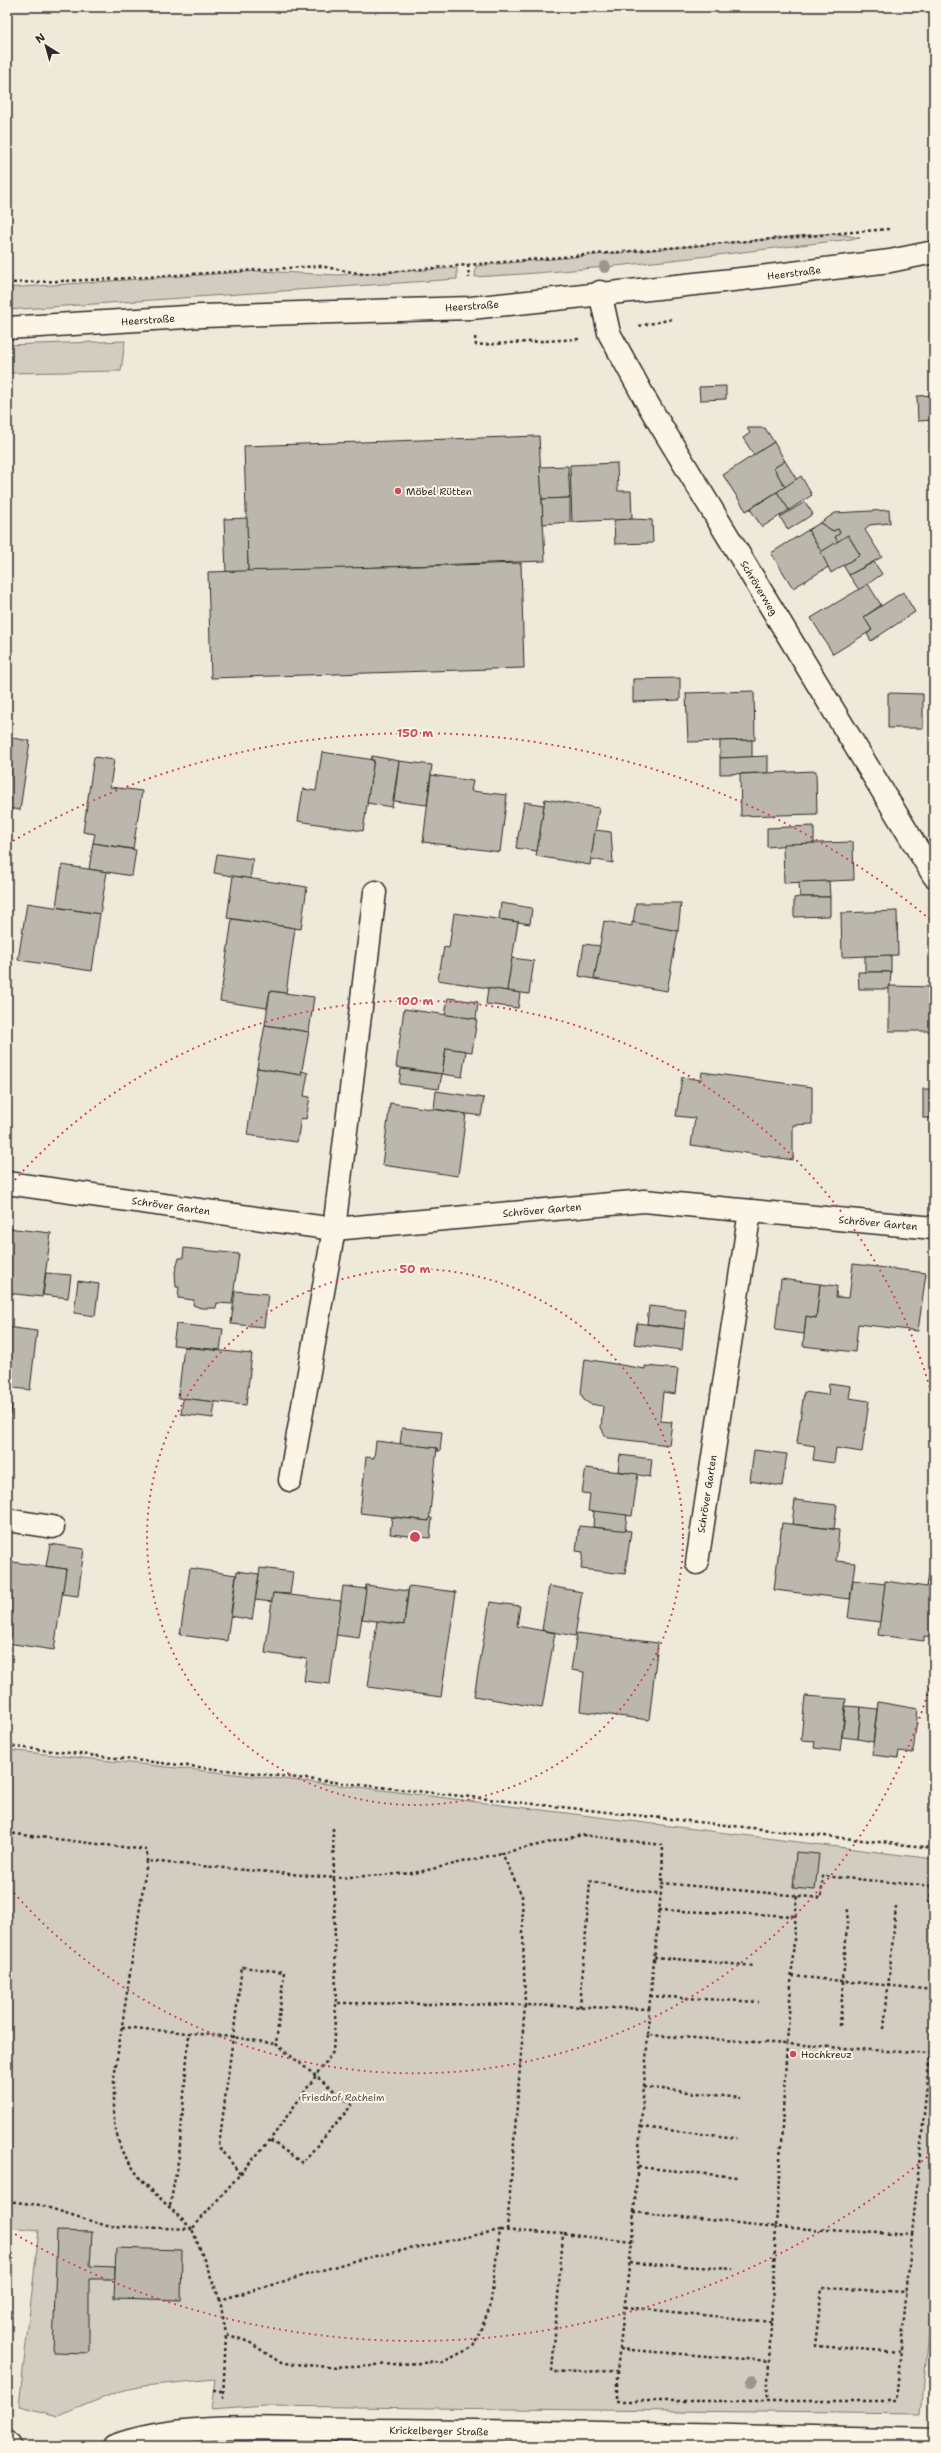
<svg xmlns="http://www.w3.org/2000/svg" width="941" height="2453" font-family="'Shantell Sans',sans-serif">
<rect width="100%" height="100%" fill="#efe9da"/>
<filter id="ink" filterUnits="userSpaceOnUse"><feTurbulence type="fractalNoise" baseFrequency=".025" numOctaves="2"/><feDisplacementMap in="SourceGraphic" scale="8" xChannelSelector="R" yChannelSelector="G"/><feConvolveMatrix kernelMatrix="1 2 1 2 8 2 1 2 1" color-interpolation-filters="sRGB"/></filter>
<g filter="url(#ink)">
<g fill="#d2cdc0" stroke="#7e7c76">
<path d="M834,233L860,238C732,253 604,270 475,277L476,266Z"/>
<polygon points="457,268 457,279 7,310 7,288 259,271 337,275"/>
<polygon points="125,341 121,371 7,373 7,345"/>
<polygon points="7,1750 366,1788 934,1859 934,2281 921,2414 266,2406 211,2410 215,2379 143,2386 120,2391 58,2416 19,2406 39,2230 7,2227"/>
</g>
<g fill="#bcb7ac" stroke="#2b2b2b">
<polygon points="726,386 726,399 700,400 699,387"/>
<polygon points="934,395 934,420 918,421 917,396"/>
<polygon points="747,428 765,428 774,442 754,455 743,438 750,433"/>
<polygon points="539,436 545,561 248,572 244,446"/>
<polygon points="774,442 785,461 774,468 785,487 746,511 723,475"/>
<polygon points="785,461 797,480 785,487 774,468"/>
<polygon points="617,463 618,491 631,491 632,519 572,522 570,465"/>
<polygon points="568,466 570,498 542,499 540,467"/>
<polygon points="801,476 812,495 789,510 777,492"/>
<polygon points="777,492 789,510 762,527 750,509"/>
<polygon points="570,498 570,522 543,524 542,499"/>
<polygon points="805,502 813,514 788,530 780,517"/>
<polygon points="889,510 890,523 869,525 865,530 882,557 849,575 843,565 860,555 848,535 838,542 835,537 840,533 838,529 833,531 820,523 835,513"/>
<polygon points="247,518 248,572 226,572 224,519"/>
<polygon points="632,519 652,520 653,543 615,544 614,520"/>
<polygon points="820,523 833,531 838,529 840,533 835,537 838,542 821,552 808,530"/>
<polygon points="808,530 830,566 793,588 771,553"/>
<polygon points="848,535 860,555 831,573 821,552"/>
<polygon points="874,562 882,574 859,590 849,575"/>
<polygon points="521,563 524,668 211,678 208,572"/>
<polygon points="868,584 881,605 864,617 872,630 833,654 811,618"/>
<polygon points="903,592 915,612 871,641 867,634 872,630 864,617"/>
<polygon points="680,678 680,700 633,702 633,679"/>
<polygon points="754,691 755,740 688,742 686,693"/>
<polygon points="888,693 923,694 923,728 888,728"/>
<polygon points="7,737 30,741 20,810 7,808"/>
<polygon points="752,740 752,757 720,758 720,741"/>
<polygon points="322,752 374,760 363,831 298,821 303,789 316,791"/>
<polygon points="372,756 399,761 392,807 367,803 374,760 371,760"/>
<polygon points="768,756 768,773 720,774 720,758"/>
<polygon points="94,757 114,760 110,787 142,791 133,849 93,843 95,834 83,832"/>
<polygon points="399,761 432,765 427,805 394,801"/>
<polygon points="816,771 817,814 741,816 740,774"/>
<polygon points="431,775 473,781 471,791 507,795 500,852 423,842"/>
<polygon points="545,799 599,808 590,865 536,856"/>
<polygon points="524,802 544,805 537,851 516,848"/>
<polygon points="814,826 814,843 767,847 767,828"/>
<polygon points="595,830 611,832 613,863 591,859"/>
<polygon points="853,842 854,880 784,883 783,844"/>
<polygon points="93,843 136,850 132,876 89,869"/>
<polygon points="217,854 253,859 250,879 214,873"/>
<polygon points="62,865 107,872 100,914 56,907"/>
<polygon points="233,876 307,887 301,929 227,918"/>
<polygon points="829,881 830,897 800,897 799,882"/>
<polygon points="800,897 830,897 830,916 794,917 794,898"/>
<polygon points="27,903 100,914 92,971 18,960"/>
<polygon points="501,903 532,908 530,924 499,919"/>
<polygon points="636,903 681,903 678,931 633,923"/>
<polygon points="897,911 898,955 842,957 841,913"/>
<polygon points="454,913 518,922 507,991 438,980 444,947 449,948"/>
<polygon points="232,919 295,928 286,993 270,991 267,1008 220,1001"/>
<polygon points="604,921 632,926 632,922 678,931 667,991 594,979"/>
<polygon points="584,944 600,946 594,979 579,976"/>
<polygon points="891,955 891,972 865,972 865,956"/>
<polygon points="512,958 534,961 529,994 507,991"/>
<polygon points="858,972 891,972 890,986 889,989 859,989"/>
<polygon points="889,986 934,987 934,1031 889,1031"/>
<polygon points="488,988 520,993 518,1008 486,1004"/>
<polygon points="270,991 314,997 309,1032 265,1025"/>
<polygon points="448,998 478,1002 476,1019 445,1015"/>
<polygon points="404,1009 477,1019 472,1052 446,1048 442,1074 396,1067"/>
<polygon points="265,1025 309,1032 301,1075 257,1068"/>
<polygon points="446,1048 466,1051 462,1077 442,1074"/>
<polygon points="257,1068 301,1075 302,1071 308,1073 304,1096 310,1097 306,1119 301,1118 297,1142 247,1135"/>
<polygon points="401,1069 442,1074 439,1089 399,1084"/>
<polygon points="702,1072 812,1087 812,1124 793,1125 793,1160 691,1145 695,1118 676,1116 682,1077 701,1080"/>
<rect x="923" y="1089" width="11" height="29"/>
<polygon points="436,1091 484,1098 481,1116 434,1109"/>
<polygon points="390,1103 466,1114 458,1176 382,1165"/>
<polygon points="7,1228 51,1233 42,1297 7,1293"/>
<polygon points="184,1248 239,1254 232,1304 217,1303 216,1308 201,1308 193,1305 194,1300 178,1298 179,1287 176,1287 175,1272 179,1258 183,1258"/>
<polygon points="853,1264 926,1273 918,1331 858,1324 855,1352 803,1346 806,1316 816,1318 820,1284 837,1286 836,1297 849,1298"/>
<polygon points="46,1273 71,1275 68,1298 43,1295"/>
<polygon points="781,1279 820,1284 816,1318 806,1316 804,1334 775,1330"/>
<polygon points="78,1281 99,1284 95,1316 74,1313"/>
<polygon points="235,1291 268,1294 264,1327 231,1324"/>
<polygon points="649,1306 686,1310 684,1329 647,1324"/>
<polygon points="637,1323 684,1329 682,1350 634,1344"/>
<polygon points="176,1324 223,1329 220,1350 173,1345"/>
<polygon points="7,1327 37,1331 30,1390 7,1387"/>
<polygon points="184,1347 252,1354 246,1405 178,1398"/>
<polygon points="585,1359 645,1369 645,1366 678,1369 675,1394 663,1392 660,1421 672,1422 669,1445 609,1438 605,1436 601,1427 603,1406 590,1404 584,1400 581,1393"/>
<polygon points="829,1383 851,1386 849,1398 869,1401 862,1452 836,1448 834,1463 813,1460 815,1446 797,1443 804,1392 828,1395"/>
<polygon points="183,1398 215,1402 213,1418 181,1414"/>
<polygon points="7,1404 12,1405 8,1430 7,1430"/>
<polygon points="402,1428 442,1432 440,1451 437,1451 437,1448 400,1444"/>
<polygon points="376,1441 437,1448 429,1521 360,1513 366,1457 374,1458"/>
<polygon points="754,1450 787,1454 782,1486 750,1481"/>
<polygon points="620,1455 652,1459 650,1477 618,1471"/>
<polygon points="586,1468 638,1474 632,1516 588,1511 590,1494 582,1493"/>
<polygon points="795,1500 837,1505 834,1529 792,1524"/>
<polygon points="594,1511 627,1515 625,1531 593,1527"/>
<polygon points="392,1517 429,1521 429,1518 432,1518 430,1538 390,1534"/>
<polygon points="782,1523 839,1530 836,1561 855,1563 850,1599 774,1590"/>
<polygon points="579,1526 631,1531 625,1574 581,1569 583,1552 576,1551"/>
<polygon points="934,1542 934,1637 924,1636 924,1641 878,1635 885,1581 927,1587"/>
<polygon points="50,1544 84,1549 78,1596 62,1594 66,1569 46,1566"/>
<polygon points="12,1562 66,1569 54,1650 7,1643 7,1596"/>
<polygon points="190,1568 236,1575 227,1641 180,1635"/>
<polygon points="260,1568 293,1572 290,1594 273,1593 272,1602 255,1600"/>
<polygon points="237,1571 259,1574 252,1620 231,1616"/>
<polygon points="853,1580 885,1584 880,1622 848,1618"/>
<polygon points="366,1585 408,1591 404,1625 362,1619"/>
<polygon points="343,1586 366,1589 359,1638 336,1635"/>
<polygon points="409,1586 456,1592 441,1697 368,1687 377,1621 404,1625"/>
<polygon points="549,1586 582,1592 575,1636 542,1630"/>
<polygon points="273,1593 341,1601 330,1684 304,1681 307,1659 265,1653"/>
<polygon points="490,1602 520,1606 517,1626 555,1633 542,1708 474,1696"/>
<polygon points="577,1633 658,1643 649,1720 580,1711 584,1672 571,1670"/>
<polygon points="805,1696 846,1699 840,1751 814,1748 815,1741 801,1740"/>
<polygon points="878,1702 918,1709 913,1753 899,1751 898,1758 872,1755"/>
<polygon points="846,1706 861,1707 858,1739 842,1737"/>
<polygon points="861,1707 877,1709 873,1742 858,1739"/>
<polygon points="934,1715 934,1748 930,1747"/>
<polygon points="796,1852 819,1854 815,1890 793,1888"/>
<polygon points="57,2231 92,2232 90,2266 115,2267 115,2279 89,2279 89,2353 53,2352"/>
<polygon points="116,2248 182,2250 181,2300 114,2298"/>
</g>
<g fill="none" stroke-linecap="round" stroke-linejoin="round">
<g stroke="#2b2b2b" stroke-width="25">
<g id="minor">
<polyline points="600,292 609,333 649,406 934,876"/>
<polyline points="7,1183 334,1229 644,1201 934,1228"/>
<polyline points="290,1480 334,1229 375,892"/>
<polyline points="7,1520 53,1527"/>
<polyline points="697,1563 750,1211"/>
<polyline points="7,2442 10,2446"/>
<path d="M114,2446C184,2420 281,2430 356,2430C548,2430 741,2437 934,2441"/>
</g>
</g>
<g stroke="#2b2b2b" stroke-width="25">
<polyline id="secondary" points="7,328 202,316 471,308 760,277 890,261 934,252"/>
</g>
<g stroke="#2b2b2b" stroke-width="2.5" stroke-dasharray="3 3" stroke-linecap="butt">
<polyline points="468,265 469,278"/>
<polyline points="7,283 114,279 320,266 363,274 889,229"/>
<polyline points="639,326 673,319"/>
<polyline points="475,337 476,345 579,339"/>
<polyline points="7,1746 934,1848"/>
<polyline points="333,1828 334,1878 414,1873 502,1853"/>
<polyline points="7,1833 147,1850 147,1861"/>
<polyline points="932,1886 934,1871"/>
<polyline points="659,1910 796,1916"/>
<polyline points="654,1957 754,1966"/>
<polyline points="792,1976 934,1990"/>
<polyline points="650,1996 759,2002"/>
<polyline points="580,2007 590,1881 661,1895"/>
<polyline points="649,2009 662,1883 821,1898 823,1876 932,1886 929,1903 934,1904"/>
<polyline points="840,2026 848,1909"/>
<polyline points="122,2027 233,2037 276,2044"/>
<polyline points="884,2029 896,1907"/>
<polyline points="930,2054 934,2014"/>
<polyline points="644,2087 741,2098"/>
<polyline points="641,2127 737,2138"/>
<polyline points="638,2167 737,2177"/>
<polyline points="240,2174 219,2146 242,1967 284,1972 276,2044 352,2105 302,2163 270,2140"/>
<polyline points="7,2201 40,2205 107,2226 192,2229"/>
<polyline points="170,2206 179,2156 189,2034"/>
<polyline points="634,2212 648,2035 787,2044 797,1895"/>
<polyline points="192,2229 141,2180 121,2150 114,2123 114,2078 147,1861 334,1878 336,2003 525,2005 522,1896 502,1853 582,1835 663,1845 662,1883"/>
<polyline points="500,2230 563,2234 552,2372 617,2371 632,2242 563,2234"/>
<polyline points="507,2230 525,2005 649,2009 648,2035"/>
<polyline points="632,2242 634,2212 776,2227 787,2044 930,2054 912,2235"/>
<polyline points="630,2263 733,2269"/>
<polyline points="220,2300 192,2229 270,2140 333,2052 336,2003"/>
<polyline points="625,2307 771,2322"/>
<polyline points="620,2349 769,2361"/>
<polyline points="900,2352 815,2346 822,2288 907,2292"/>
<polyline points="617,2371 617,2401 896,2401 912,2235 776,2227 767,2401"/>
<polyline points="213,2391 223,2391"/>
<polyline points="223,2399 226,2334 249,2342 281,2363 329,2367 443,2362 473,2347 490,2308 500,2230 357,2260 220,2300 226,2334"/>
</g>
<use href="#minor" stroke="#fcf5e5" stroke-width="22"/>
<use href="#secondary" stroke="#fcf5e5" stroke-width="22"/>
</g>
<g fill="#9a978e">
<circle cx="605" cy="267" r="6"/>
<circle cx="752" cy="2381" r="6"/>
</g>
</g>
<g fill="none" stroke="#d1495b" stroke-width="2" stroke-dasharray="2 4">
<circle cx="415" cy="1537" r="268"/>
<path d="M934 1671A536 536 0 0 1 7 1885M7 1189A536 536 0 0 1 934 1403"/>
<path d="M932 2153A804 804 0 0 1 13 2233M13 841A804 804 0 0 1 932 921"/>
</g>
<g fill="#d1495b" stroke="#fcf5e5" stroke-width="1.5">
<circle cx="398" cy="491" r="4"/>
<circle cx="793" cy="2054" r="4"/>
</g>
<g text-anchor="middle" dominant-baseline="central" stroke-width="4" stroke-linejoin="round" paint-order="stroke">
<g font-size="10" fill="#2b2b2b" stroke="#fcf5e5">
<text transform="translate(794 273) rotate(-7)">Heerstraße</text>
<text transform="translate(472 306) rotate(-4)">Heerstraße</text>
<text transform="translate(148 320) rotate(-4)">Heerstraße</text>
<text transform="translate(759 588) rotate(59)">Schröverweg</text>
<text transform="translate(171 1206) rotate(8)">Schröver Garten</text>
<text transform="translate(542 1210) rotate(-5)">Schröver Garten</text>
<text transform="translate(878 1223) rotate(5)">Schröver Garten</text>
<text transform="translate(707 1494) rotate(-81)">Schröver Garten</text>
<text transform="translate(439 2431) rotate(1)">Krickelberger Straße</text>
</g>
<g font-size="10" fill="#2b2b2b" stroke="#fcf5e5" text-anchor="start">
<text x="406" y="491">Möbel Rütten</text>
<text x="801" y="2054">Hochkreuz</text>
</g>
<g font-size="10" fill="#555450" stroke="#fcf5e5">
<text x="343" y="2097">Friedhof Ratheim</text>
</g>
</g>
<circle cx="415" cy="1537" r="6" fill="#d1495b" stroke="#fcf5e5" stroke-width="2"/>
<g font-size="12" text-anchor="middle" font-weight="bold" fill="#d1495b" stroke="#fcf5e5" stroke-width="4" stroke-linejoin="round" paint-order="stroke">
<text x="415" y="737">150 m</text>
<text x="415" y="1005">100 m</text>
<text x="415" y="1273">50 m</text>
</g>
<rect width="941" height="2453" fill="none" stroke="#fcf5e5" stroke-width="24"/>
<rect x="12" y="12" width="917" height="2429" fill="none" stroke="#2b2b2b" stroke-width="1.5" filter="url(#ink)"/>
<g transform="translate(46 46) rotate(323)" stroke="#fcf5e5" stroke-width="3" paint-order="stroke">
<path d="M0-3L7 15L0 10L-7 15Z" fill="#2b2b2b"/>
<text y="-6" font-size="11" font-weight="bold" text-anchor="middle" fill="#2b2b2b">N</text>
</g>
</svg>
